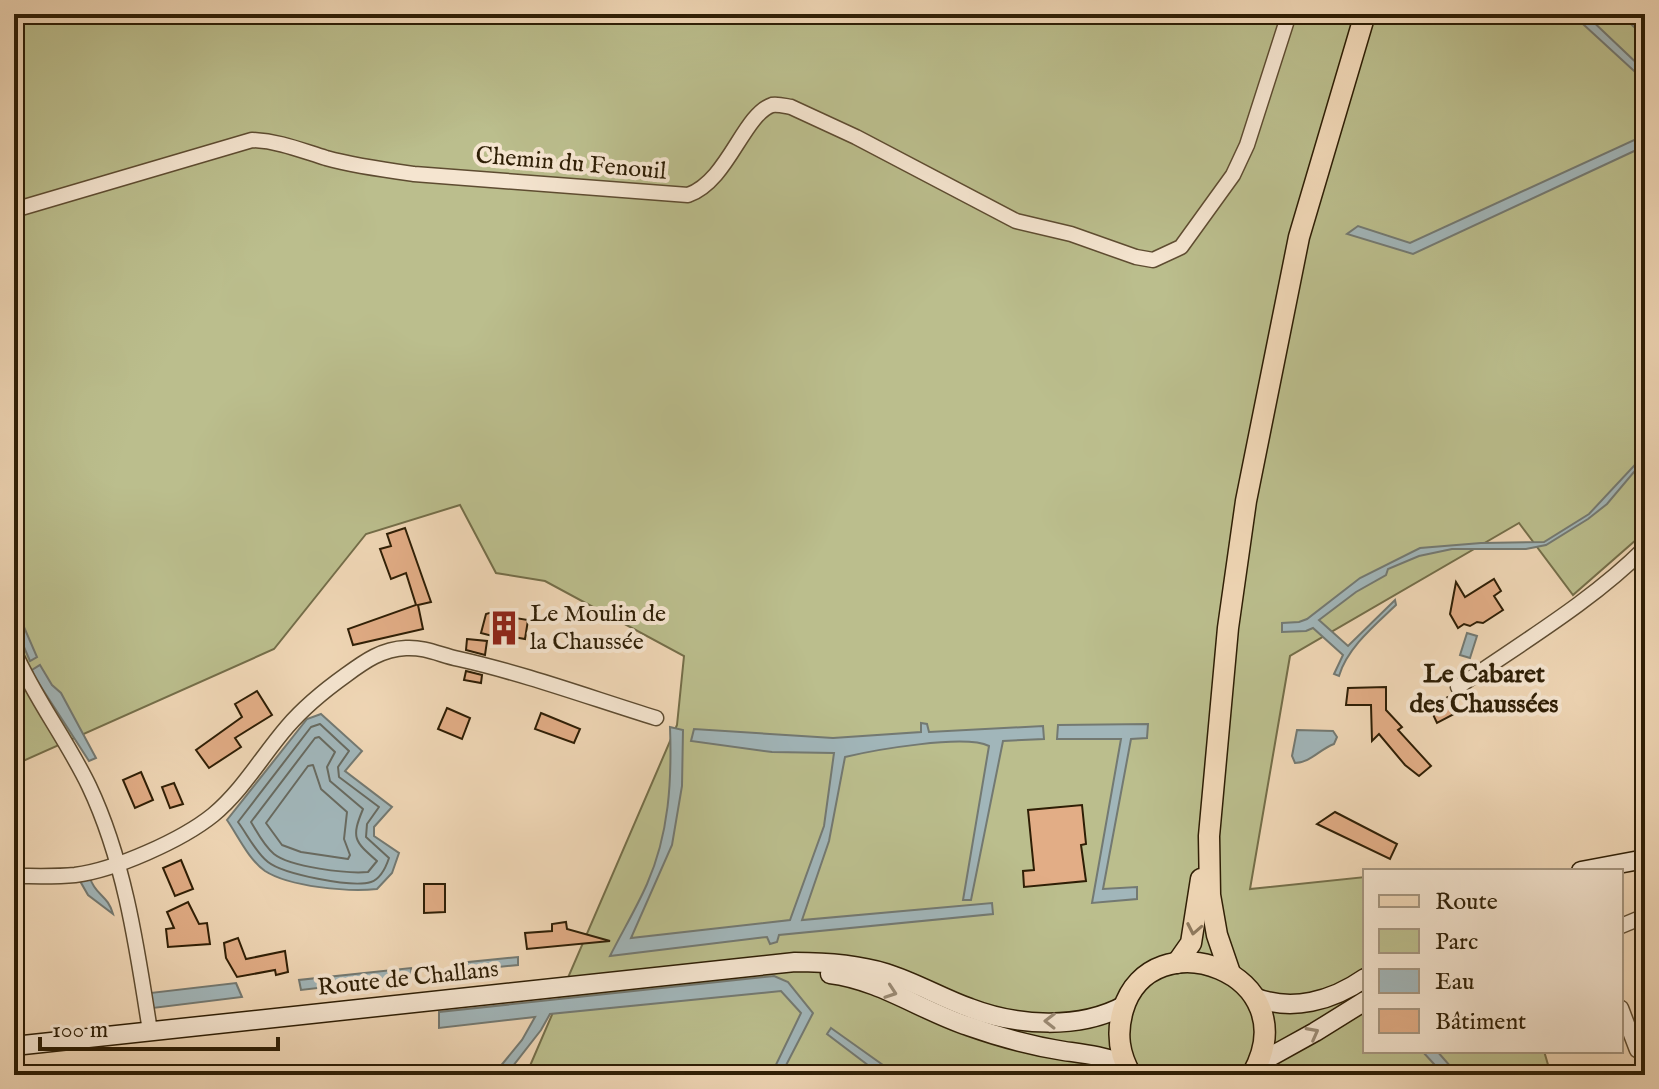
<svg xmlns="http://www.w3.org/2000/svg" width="1659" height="1089" font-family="'IM FELL English',serif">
<rect width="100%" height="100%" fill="#f0d7b6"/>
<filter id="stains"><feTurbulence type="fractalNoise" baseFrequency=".0025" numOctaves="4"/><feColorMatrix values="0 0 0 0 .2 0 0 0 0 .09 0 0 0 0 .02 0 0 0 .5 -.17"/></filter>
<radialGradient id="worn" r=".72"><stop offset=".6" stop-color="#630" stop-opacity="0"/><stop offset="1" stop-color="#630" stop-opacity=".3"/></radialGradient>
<polygon fill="#bbbe8d" stroke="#746e49" stroke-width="2" points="14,14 1645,14 1645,532 1573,595 1519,523 1290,656 1250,889 1365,877 1365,1051 1544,1051 1551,1075 526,1075 677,725 684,656 545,581 496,573 460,505 366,534 274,649 14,765"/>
<g fill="#a1b6ba" stroke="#737972" stroke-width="2">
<polygon points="1572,14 1585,14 1645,71 1645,81"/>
<polygon points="1620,14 1639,14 1645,20 1645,37"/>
<polygon points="1645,135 1645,146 1413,254 1347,234 1358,226 1410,243"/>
<path d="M1645,454V459L1607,504L1588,519L1546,545L1526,549H1452L1419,556L1388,569L1386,575L1356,592L1319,620L1348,646L1395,600L1396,605C1375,625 1347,648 1339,676L1334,674L1343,655L1313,628L1306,631L1282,632V623L1299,622L1307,619L1360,578L1420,548L1481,543L1544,542L1589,514Z"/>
<polygon points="14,604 37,657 30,661 14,624"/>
<polygon points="1467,633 1477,636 1470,658 1460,655"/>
<polygon points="40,665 52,685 61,693 96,758 89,761 34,676 32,670"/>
<path d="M321,714L362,751L345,771L392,807L374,827V836L399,853L392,873L377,889C348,892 290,887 265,871C249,860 238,836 227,820L307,719Z"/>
<path d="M921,723L927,724L929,732L1043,726L1044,739L1003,741L971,900H963L989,746C965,734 874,750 845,757L829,841L802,920L992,903L993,914L779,935L777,942L770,944L767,937L610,956C622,932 636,909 647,884C669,834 672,781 670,727L683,730L682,786L672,845L631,938L790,920L824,826L834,753L772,752L691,741L694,729L833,738L921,732Z"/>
<polygon points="1148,724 1147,738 1131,739 1103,889 1137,887 1137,899 1092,903 1121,739 1057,739 1058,725"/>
<path d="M1297,730L1333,731L1337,737L1334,744C1320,749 1310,763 1295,763L1292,756Z"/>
<path d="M90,878C95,895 108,895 113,914L88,895L80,881Z"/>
<polygon points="518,957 518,965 460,971 459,963"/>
<polygon points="411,968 412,977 301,990 299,980"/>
<polygon points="774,976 788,982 813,1013 781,1075 771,1075 801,1013 781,991 550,1014 541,1030 506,1075 502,1075 499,1068 522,1040 535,1017 439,1028 439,1012"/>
<polygon points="236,983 242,997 153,1008 150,993"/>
<polygon points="831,1028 897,1075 881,1075 827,1034"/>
<polygon points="1422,1051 1437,1051 1458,1075 1444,1075"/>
</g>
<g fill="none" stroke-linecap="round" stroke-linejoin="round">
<g stroke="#686a60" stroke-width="2">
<path d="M320,724L349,751L338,767L339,777L379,807L367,824L366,837L389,858C386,867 380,879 371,882C352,888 283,874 268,862C256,853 247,834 238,822L311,727Z"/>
<path d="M319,737L335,752L327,767L330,781L363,809C351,838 354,841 377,861L368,872C348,874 290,867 274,854C264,846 257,832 251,822L315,738Z"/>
<polygon points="313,765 321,789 347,812 344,839 350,855 348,859 301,852 282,845 266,823 308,766"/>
</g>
</g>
<g fill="#e2ad86" stroke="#2e1e05" stroke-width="2">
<polygon points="405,528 431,602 418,605 423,629 353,645 348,629 416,605 406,573 391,579 380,549 391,546 387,534"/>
<polygon points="1494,579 1501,591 1494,596 1503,610 1483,623 1477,622 1470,626 1464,624 1458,628 1450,614 1456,582 1465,597"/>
<polygon points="496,611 515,614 515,618 528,620 525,639 503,635 500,638 481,633 486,614"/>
<polygon points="467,639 487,641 485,655 466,650"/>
<polygon points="466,671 482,675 481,683 464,680"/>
<polygon points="1386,687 1386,710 1402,727 1398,730 1431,766 1419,776 1405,765 1379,734 1372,741 1371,705 1346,705 1348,688"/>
<polygon points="257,691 272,715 235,738 241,747 209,768 196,750 242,717 235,704"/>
<polygon points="1448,697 1458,712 1437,723 1429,706"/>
<polygon points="447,708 470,718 462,739 438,729"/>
<polygon points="541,713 580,729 574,743 535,729"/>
<polygon points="141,772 153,800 135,808 123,780"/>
<polygon points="174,783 183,804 170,808 162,787"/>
<polygon points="1082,805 1086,844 1081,845 1086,881 1024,887 1023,871 1034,870 1028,810"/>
<polygon points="1335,812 1397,844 1390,859 1317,824"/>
<polygon points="181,860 193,889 175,896 163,868"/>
<polygon points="424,884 445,884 445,912 424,913"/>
<polygon points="188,902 199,924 207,923 210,944 168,947 166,929 174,928 167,912"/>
<polygon points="566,922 567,929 610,941 527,949 525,933 552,931 552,924"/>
<polygon points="238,938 246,959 285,951 288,972 276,975 275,970 237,977 226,958 224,943"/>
</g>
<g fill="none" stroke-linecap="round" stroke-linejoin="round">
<g stroke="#5e4c31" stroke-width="17">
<g id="minor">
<path d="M14,210L252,140C279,141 300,150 326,158C355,166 385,170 414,174L688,195C728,181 743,115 772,105C778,104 785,106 791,107L856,137L1016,221L1071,234L1136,257L1153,260L1181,247L1233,175L1247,145L1289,14"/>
<path d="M14,651C35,699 67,740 89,786C125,862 137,948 150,1031"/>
<path d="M1458,687C1521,643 1591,602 1645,548"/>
<path d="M14,876C34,876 55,877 75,875C115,870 182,840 213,815C243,790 262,756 287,727C305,706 325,690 346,675C365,661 382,649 406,648C426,647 440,655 459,659C526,674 591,698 656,718"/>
<polyline points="1621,926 1645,916"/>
<polyline points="1621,1008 1637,1050"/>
</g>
</g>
<g stroke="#2e1e05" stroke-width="21">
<g id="secondary">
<polyline points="1581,871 1645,859"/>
<path d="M830,974C880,980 922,1011 968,1026C999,1037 1032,1046 1064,1051C1085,1054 1104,1056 1124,1064"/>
<path d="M1254,997C1292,1012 1332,1001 1365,978"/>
<path d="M14,1046L795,962C825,962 856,964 886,973C915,982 942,998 970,1008C1017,1026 1080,1030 1125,1005"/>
<polyline points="1259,1063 1315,1032 1365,1001"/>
</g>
</g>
<g stroke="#2e1e05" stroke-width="23">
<g id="primary">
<polyline points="1177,963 1191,943 1201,879"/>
<polyline points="1230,973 1217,935 1210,895 1209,836 1228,628 1246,501 1299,237 1365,14"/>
<path d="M1131,1075C1119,1054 1116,1034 1123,1010C1151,916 1310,973 1252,1075"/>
</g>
</g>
<use href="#minor" stroke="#f5e5d0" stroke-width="14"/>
<use href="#secondary" stroke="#f5e5d0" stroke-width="18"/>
<use href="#primary" stroke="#f0d7b6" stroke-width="20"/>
</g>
<defs><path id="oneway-chevron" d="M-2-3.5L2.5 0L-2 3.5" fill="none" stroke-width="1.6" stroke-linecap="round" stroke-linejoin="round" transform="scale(2)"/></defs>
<use stroke="#8f7a5e" href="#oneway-chevron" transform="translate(1194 929) rotate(101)"/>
<g stroke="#9b8b75">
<use href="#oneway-chevron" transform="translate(891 992) rotate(19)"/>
<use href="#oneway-chevron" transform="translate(1050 1021) rotate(-179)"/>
<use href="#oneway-chevron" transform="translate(1313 1033) rotate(-28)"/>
</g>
<defs>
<g id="building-bare" transform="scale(2.76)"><path d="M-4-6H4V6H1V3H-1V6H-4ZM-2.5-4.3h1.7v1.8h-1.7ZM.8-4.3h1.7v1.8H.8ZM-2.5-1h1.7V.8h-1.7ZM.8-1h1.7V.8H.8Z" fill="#8f2418" stroke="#f5e5d0" stroke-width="2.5" paint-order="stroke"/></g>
</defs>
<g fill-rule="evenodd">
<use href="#building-bare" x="504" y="628"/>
</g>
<g text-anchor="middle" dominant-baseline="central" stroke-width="8" stroke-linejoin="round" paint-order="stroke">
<g font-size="24" fill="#2e1e05" stroke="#f5e5d0">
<text transform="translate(571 164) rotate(5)">Chemin du Fenouil</text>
<text transform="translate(408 979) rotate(-6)">Route de Challans</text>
</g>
<g font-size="24" fill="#2e1e05" stroke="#f5e5d0" text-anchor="start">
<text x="530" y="614">Le Moulin de<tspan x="530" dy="28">la Chaussée</tspan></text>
</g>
<g font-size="26" font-weight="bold" fill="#2e1e05" stroke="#f5e5d0">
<text x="1484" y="674">Le Cabaret<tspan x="1484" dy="30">des Chaussées</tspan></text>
</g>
</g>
<rect width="1659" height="1089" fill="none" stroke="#f0d7b6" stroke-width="48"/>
<rect x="16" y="16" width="1627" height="1057" fill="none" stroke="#2e1e05" stroke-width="4"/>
<rect x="24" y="24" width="1611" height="1041" fill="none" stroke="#2e1e05" stroke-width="2"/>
<rect x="1363" y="869" width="260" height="184" fill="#f5e5d0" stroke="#a5957f" stroke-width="2"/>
<rect x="1379" y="895" width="40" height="12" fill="#f0d7b6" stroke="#a5957f" stroke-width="2"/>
<text x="1435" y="909" font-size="24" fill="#2e1e05">Route</text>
<rect x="1379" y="929" width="40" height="24" fill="#bbbe8d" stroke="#a5957f" stroke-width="2"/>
<text x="1435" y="949" font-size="24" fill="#2e1e05">Parc</text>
<rect x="1379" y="969" width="40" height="24" fill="#a1b6ba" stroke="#a5957f" stroke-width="2"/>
<text x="1435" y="989" font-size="24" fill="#2e1e05">Eau</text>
<rect x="1379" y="1009" width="40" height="24" fill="#e2ad86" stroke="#a5957f" stroke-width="2"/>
<text x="1435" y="1029" font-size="24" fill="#2e1e05">Bâtiment</text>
<path d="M40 1037v12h238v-12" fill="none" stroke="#2e1e05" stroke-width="4"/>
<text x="52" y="1037" font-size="24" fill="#2e1e05" stroke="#f5e5d0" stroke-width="6" paint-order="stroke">100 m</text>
<rect width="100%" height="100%" filter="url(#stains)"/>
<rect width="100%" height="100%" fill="url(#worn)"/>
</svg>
